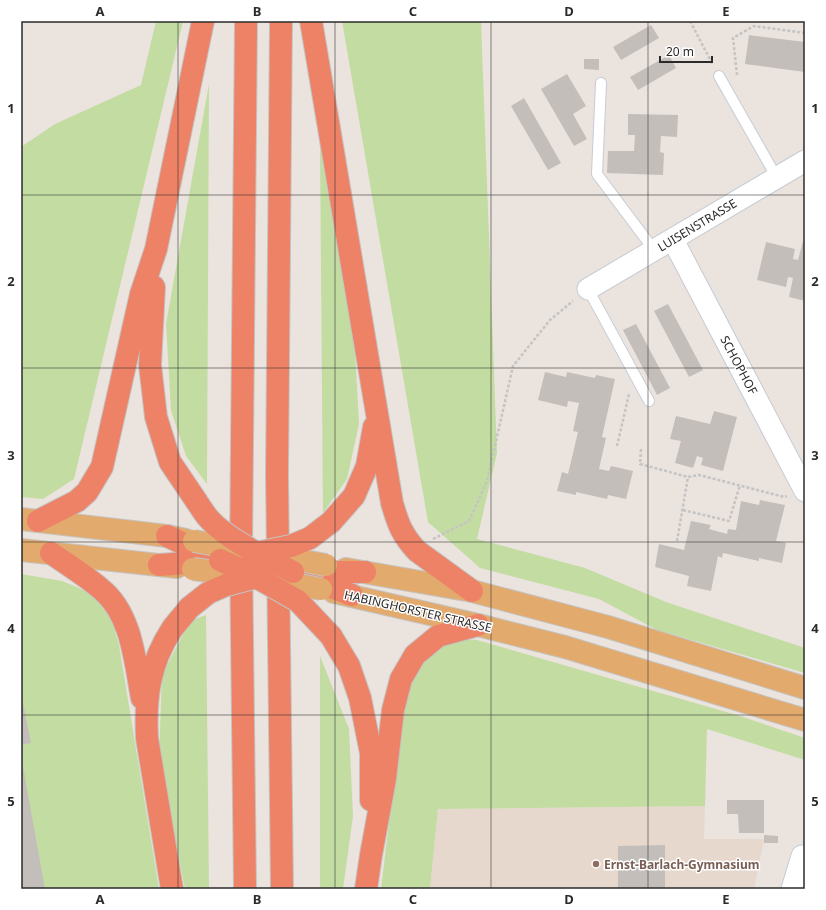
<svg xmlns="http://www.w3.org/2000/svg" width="826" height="910" font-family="'Noto Sans',sans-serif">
<rect width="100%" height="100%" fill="#ebe3de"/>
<polygon fill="#e7d8cd" points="705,806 704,839 764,839 754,889 430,889 438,809"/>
<g fill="#c3dca1">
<polygon points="156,21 183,21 74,479 43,499 21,497 21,147 55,124 141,85"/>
<polygon points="342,21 481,21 497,453 477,539 585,568 666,602 805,648 805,673 657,630 599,599 480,568 428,522"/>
<polygon points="209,84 207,483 207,484 186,456 171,410 166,324"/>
<polygon points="320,146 355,351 359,424 347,479 323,513"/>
<polygon points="21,574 62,581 79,588 96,598 111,618 119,645 159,889 21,889"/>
<polygon points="206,615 209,889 185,889 159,756 162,675 190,621"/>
<polygon points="462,639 477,640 740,716 805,738 805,760 707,729 705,806 438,809 430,889 381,889 403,708 414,673 427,656 439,647"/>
<polygon points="320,656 349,729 353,816 343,889 320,889"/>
</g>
<g fill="#c4beba">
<polygon points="651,25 659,38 621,60 613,47"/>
<polygon points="749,35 805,42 805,72 745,64"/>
<polygon points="669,55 676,68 638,90 630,77"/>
<polygon points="584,59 599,59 599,70 584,69"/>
<polygon points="567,74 586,106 573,114 587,139 574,146 541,89"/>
<polygon points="524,98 561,163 548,170 511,106"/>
<polygon points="628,114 678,115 677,137 661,136 660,152 664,153 663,175 607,173 608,151 634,151 635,135 628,135"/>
<polygon points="803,241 805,241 805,301 789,297 793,278 788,277 786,287 757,280 766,242 795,249 793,259 798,260"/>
<polygon points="668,304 703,370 689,377 654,311"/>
<polygon points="636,324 670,388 657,395 623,330"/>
<polygon points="545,372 566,377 567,372 595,378 596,375 615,379 602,437 606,438 599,469 609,471 611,466 633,471 626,499 608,495 607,499 576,492 576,495 557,491 562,472 568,474 578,432 573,431 579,403 568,401 567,407 538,400"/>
<polygon points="714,411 737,417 723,471 701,465 703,458 697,456 693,468 675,463 681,441 670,439 676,416 710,424"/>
<polygon points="760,500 785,505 776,541 786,543 782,563 759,558 759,561 723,553 722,558 718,556 711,591 687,586 689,576 655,567 659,544 684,550 691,521 711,525 709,529 727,534 728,529 736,530 741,501 759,505"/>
<polygon points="21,693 31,743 21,745"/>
<polygon points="21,761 22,761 45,889 21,889"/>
<polygon points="727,800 764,800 764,833 739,833 738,814 727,814"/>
<polygon points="764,835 778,836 778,843 764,843"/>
<polygon points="665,845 665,889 618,889 618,846"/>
</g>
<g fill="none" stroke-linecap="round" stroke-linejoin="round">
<g stroke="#c6ccd3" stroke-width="12">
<g id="lane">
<polyline points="719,76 777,178"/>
<polyline points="601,83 597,174 654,250"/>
<polyline points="588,289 649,401"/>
</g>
</g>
<g stroke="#c6ccd3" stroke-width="23">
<g id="street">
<polyline points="673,240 805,491"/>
<polyline points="588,289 805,161"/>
<polyline points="792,889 802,856 805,856"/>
</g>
</g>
<g stroke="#c4c4c4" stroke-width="24">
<g id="primary">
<polyline points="21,519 167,536 186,540"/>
<polyline points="21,550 177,567"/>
<polyline points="346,569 472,591 608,627 805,688"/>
<polyline points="334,592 478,625 565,647 805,720"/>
</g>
</g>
<g stroke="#c4c4c4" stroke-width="24">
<g id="highway">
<polyline points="281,21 277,475 282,889"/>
<path d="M311,21L392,503C398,524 402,535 417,551L472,591"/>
<polyline points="154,287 150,365 156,417 170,462 197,502"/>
<polyline points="38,521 77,501 87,492 102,467 141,294 156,249 203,21"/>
<polyline points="331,522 354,496 367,466 374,427"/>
<polyline points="167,536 210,556"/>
<path d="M51,553C68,565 86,576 101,589C132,614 135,662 142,698"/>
<polyline points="159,565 213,561"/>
<polyline points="304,572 365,572"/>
<polyline points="303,576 352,595"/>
<polyline points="331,636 349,666 360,698 371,753 371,800"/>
<path d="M172,889L147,738C145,698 149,664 172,629C177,622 184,615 189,608"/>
<polyline points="245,889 241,552 246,21"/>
<polyline points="366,889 371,855 385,779 393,710 401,679 415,655 438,636 478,625"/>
</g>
</g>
<g stroke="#c4c4c4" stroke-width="2.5" stroke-dasharray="3 2" stroke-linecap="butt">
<polyline points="690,21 713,65"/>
<polyline points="737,75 733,38 754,26 805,33"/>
<polyline points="617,446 629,394"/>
<polyline points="641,449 640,464 688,477 699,475 784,497 787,496"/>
<polyline points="683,510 729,521 740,485"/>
<polyline points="433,539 469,521 487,481 513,366 550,320 573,301"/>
<polyline points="677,541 688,477"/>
</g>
<use href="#lane" stroke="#fff" stroke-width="10"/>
<use href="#street" stroke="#fff" stroke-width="21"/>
<use href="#primary" stroke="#e2ab6d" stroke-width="22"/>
<use href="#highway" stroke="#ed8267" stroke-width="22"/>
<g stroke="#c4c4c4" stroke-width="24" stroke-linecap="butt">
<g id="primary-bridge">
<polyline points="194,541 326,565"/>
<polyline points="193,569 256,577 321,589"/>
</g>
</g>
<g stroke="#c4c4c4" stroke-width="24" stroke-linecap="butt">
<g id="highway-bridge">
<path d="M197,502C201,508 205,515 210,520C228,540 269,559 293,572"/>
<polyline points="252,554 291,546 310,538 331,522"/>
<polyline points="220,560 256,577 298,601 331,636"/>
<polyline points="189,608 208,593 226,585 262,576"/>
</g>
</g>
<use href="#primary-bridge" stroke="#e2ab6d" stroke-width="22"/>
<use href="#highway-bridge" stroke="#ed8267" stroke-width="22"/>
</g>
<path fill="none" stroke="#2b2b2b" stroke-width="1" stroke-opacity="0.55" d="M178,21V889M335,21V889M491,21V889M648,21V889M21,195H805M21,368H805M21,542H805M21,715H805"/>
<circle fill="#8d6e63" stroke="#fff" stroke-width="1.5" cx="596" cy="864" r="4"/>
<g text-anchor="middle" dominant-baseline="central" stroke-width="3" stroke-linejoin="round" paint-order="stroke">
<g font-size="12" fill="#2b2b2b" stroke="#fff">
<text transform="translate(697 225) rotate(-31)">LUISENSTRASSE</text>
<text transform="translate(739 365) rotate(62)">SCHOPHOF</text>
<text transform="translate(418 611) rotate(13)">HABINGHORSTER STRASSE</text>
</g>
<g font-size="12" font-weight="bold" fill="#785e54" stroke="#fff" text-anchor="start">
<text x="604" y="864">Ernst-Barlach-Gymnasium</text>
</g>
</g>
<rect width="826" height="910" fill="none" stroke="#ffffff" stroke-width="44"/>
<path d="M660 56v6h52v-6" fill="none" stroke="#2b2b2b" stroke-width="2"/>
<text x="666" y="56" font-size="12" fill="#2b2b2b" stroke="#ffffff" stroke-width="3" paint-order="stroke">20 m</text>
<rect x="22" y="22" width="782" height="866" fill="none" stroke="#2b2b2b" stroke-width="1.5"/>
<g font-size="13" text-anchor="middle" font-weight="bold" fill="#2b2b2b">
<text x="100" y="16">A</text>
<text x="257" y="16">B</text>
<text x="413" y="16">C</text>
<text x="569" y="16">D</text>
<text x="726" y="16">E</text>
<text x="11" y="113">1</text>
<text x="815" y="113">1</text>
<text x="11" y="286">2</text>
<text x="815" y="286">2</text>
<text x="11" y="460">3</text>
<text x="815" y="460">3</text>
<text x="11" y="633">4</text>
<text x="815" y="633">4</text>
<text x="11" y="806">5</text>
<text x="815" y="806">5</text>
<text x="100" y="904">A</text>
<text x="257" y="904">B</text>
<text x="413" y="904">C</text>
<text x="569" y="904">D</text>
<text x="726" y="904">E</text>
</g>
</svg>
